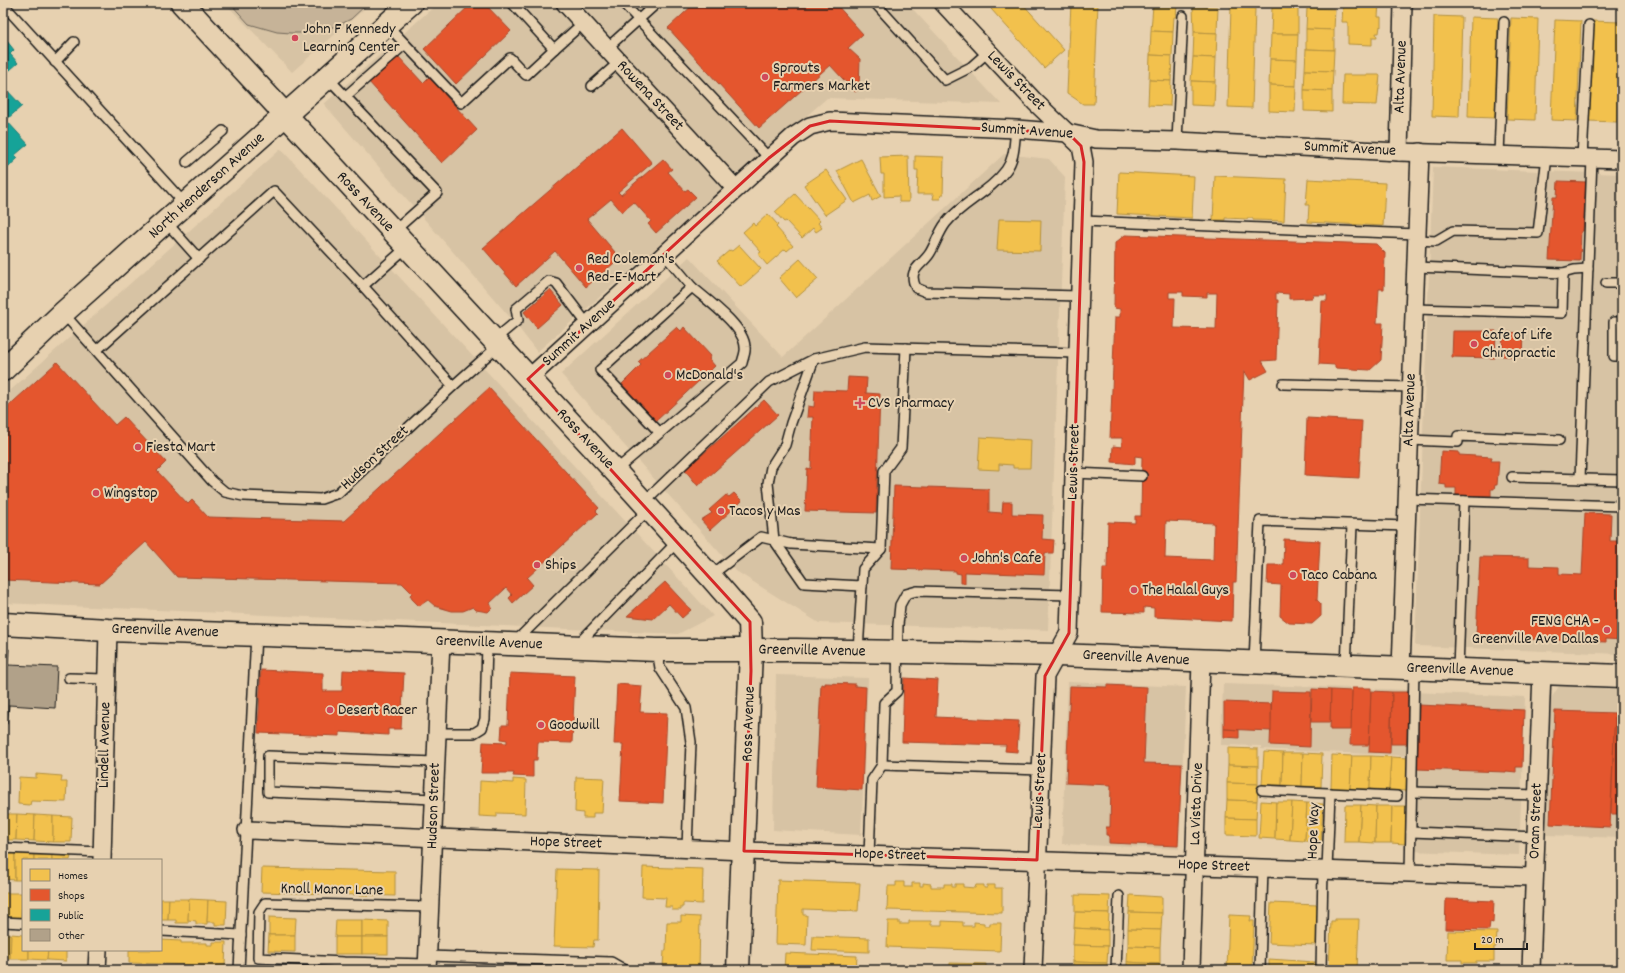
<svg xmlns="http://www.w3.org/2000/svg" width="1625" height="973" font-family="Dekko,sans-serif">
<rect width="100%" height="100%" fill="#e7d1b0"/>
<filter id="ink" filterUnits="userSpaceOnUse"><feTurbulence type="fractalNoise" baseFrequency=".025" numOctaves="2"/><feDisplacementMap in="SourceGraphic" scale="8" xChannelSelector="R" yChannelSelector="G"/><feConvolveMatrix kernelMatrix="1 2 1 2 8 2 1 2 1" color-interpolation-filters="sRGB"/></filter>
<g filter="url(#ink)">
<g fill="#d7c3a4">
<polygon points="225,3 371,3 292,72"/>
<polygon points="438,3 907,3 1001,104 827,98 537,352 515,323 324,104"/>
<polygon points="281,149 713,616 678,634 3,603 3,397"/>
<polygon points="1004,154 1049,159 1065,177 1048,630 819,623 736,571 561,374 689,257 783,357"/>
<polygon points="1433,167 1622,174 1622,654 1415,646"/>
<polygon points="776,675 868,678 861,835 773,830"/>
<polygon points="1068,682 1186,687 1179,849 1062,844"/>
<polygon points="1223,684 1413,690 1413,692 1525,697 1519,855 1408,851 1410,756 1261,749 1261,746 1221,745"/>
<polygon points="1559,686 1622,689 1622,838 1545,835 1550,700"/>
</g>
<polygon fill="#c6b398" stroke="#71685a" points="230,3 368,3 351,19 337,26 307,33 291,33 277,32 249,24"/>
<g fill="#f2c14e" stroke="#b2903f">
<polygon points="998,3 1022,3 1064,50 1044,68 991,9"/>
<polygon points="1071,3 1098,3 1094,104 1083,104 1067,93"/>
<polygon points="1343,3 1379,3 1378,17 1381,17 1381,27 1380,26 1379,33 1376,33 1377,37 1372,37 1372,45 1348,44 1348,22 1342,22"/>
<polygon points="1153,5 1177,6 1176,17 1174,17 1173,32 1151,31"/>
<polygon points="1193,6 1218,7 1217,33 1194,32"/>
<polygon points="1231,7 1255,8 1252,108 1228,107"/>
<polygon points="1272,8 1298,8 1298,34 1271,34"/>
<polygon points="1307,8 1335,9 1334,30 1306,29"/>
<polygon points="1434,16 1462,17 1459,117 1432,116"/>
<polygon points="1471,17 1498,18 1495,118 1468,117"/>
<polygon points="1511,18 1538,19 1535,120 1507,119"/>
<polygon points="1555,20 1581,21 1577,121 1551,120"/>
<polygon points="1592,21 1620,22 1617,122 1589,121"/>
<polygon points="1306,29 1334,30 1334,50 1306,49"/>
<polygon points="1151,31 1173,32 1172,56 1150,55"/>
<polygon points="1194,32 1217,33 1216,58 1193,57"/>
<polygon points="1271,34 1298,34 1297,60 1270,59"/>
<polygon points="1306,49 1334,50 1333,71 1305,70"/>
<polygon points="1150,55 1172,56 1171,81 1149,80"/>
<polygon points="1193,57 1216,58 1215,82 1191,81"/>
<polygon points="1270,59 1297,60 1296,86 1269,85"/>
<polygon points="1305,70 1333,71 1332,91 1304,90"/>
<polygon points="1343,75 1380,75 1377,105 1342,104"/>
<polygon points="1149,80 1171,81 1170,106 1148,105"/>
<polygon points="1191,81 1215,82 1214,106 1191,105"/>
<polygon points="1269,85 1296,86 1295,112 1269,111"/>
<polygon points="1304,90 1332,91 1332,112 1304,111"/>
<polygon points="908,156 909,202 899,202 899,196 884,197 884,174 881,174 880,157"/>
<polygon points="915,156 944,157 943,195 941,195 940,199 933,199 934,194 917,194 918,170 915,170"/>
<polygon points="861,159 881,196 872,201 870,195 854,203 837,171"/>
<polygon points="826,170 847,200 825,215 804,185"/>
<polygon points="1119,172 1194,176 1192,218 1117,214"/>
<polygon points="1215,176 1286,179 1284,221 1253,220 1253,218 1247,218 1247,219 1225,218 1225,220 1213,220"/>
<polygon points="1308,179 1385,183 1383,226 1308,222 1309,205 1306,205"/>
<polygon points="795,194 820,221 818,223 822,228 816,232 813,228 802,238 786,221 784,222 775,212"/>
<polygon points="768,214 778,225 776,227 793,246 787,251 785,249 767,265 758,254 761,252 743,232 753,223 755,226"/>
<polygon points="999,219 1041,220 1040,251 997,250"/>
<polygon points="739,245 761,269 741,287 717,261 730,250 732,251"/>
<polygon points="800,259 818,279 796,298 779,278"/>
<polygon points="980,437 1031,440 1030,468 1013,468 1013,465 999,464 999,470 978,469"/>
<polygon points="1228,748 1258,749 1258,766 1228,765"/>
<polygon points="1264,752 1283,753 1282,785 1262,785"/>
<polygon points="1283,753 1303,753 1302,786 1282,785"/>
<polygon points="1303,753 1322,754 1321,787 1302,786"/>
<polygon points="1332,755 1352,756 1350,789 1331,788"/>
<polygon points="1352,756 1371,756 1370,789 1350,789"/>
<polygon points="1371,756 1391,757 1389,790 1370,789"/>
<polygon points="1391,757 1409,758 1408,791 1389,790"/>
<polygon points="1228,765 1258,766 1258,784 1227,783"/>
<polygon points="36,774 62,776 61,782 67,782 66,802 31,801 30,805 18,804 19,777 36,778"/>
<polygon points="576,777 604,778 602,813 593,813 593,818 583,818 583,813 575,812"/>
<polygon points="513,779 526,780 525,814 497,813 497,817 479,816 480,781 513,783"/>
<polygon points="1227,783 1258,784 1257,801 1227,800"/>
<polygon points="1227,800 1257,801 1256,819 1226,818"/>
<polygon points="1261,801 1276,802 1275,839 1259,838"/>
<polygon points="1276,802 1292,802 1290,840 1275,839"/>
<polygon points="1292,802 1307,803 1305,841 1290,840"/>
<polygon points="1307,803 1323,804 1321,842 1305,841"/>
<polygon points="1345,805 1361,805 1359,842 1344,842"/>
<polygon points="1361,805 1376,806 1375,843 1359,842"/>
<polygon points="1376,806 1392,806 1391,843 1375,843"/>
<polygon points="1392,806 1407,806 1406,844 1391,843"/>
<polygon points="3,814 17,814 16,840 3,840"/>
<polygon points="17,814 35,815 34,841 16,840"/>
<polygon points="35,815 53,816 53,842 34,841"/>
<polygon points="53,816 72,817 71,842 53,842"/>
<polygon points="1226,818 1256,819 1256,836 1226,835"/>
<polygon points="3,854 15,854 15,880 3,879"/>
<polygon points="15,854 34,855 34,860 23,860 23,880 15,880"/>
<rect x="34" y="855" width="18" height="5"/>
<polygon points="52,855 71,856 70,860 52,860"/>
<polygon points="643,867 703,869 702,904 683,903 683,907 681,907 681,910 672,910 672,907 665,907 666,898 642,897"/>
<polygon points="262,868 395,871 395,896 261,892"/>
<polygon points="557,869 599,870 598,940 594,940 593,947 554,946"/>
<polygon points="778,880 860,883 858,911 803,909 803,915 807,915 806,945 776,944"/>
<polygon points="896,882 904,882 904,887 912,887 912,883 920,883 920,886 923,886 923,883 931,884 931,887 944,887 944,884 952,884 952,887 955,887 955,884 963,884 963,887 975,888 976,885 984,885 984,888 987,888 987,885 995,885 995,888 1002,888 1002,913 887,910 888,886 896,886"/>
<polygon points="3,893 22,893 21,919 3,919"/>
<polygon points="22,893 23,893 23,919 21,919"/>
<polygon points="1075,895 1110,896 1109,913 1075,912"/>
<polygon points="1130,895 1162,897 1162,913 1129,912"/>
<polygon points="161,899 169,899 168,920 161,920 161,921"/>
<polygon points="169,899 189,899 188,923 176,923 176,920 168,920"/>
<polygon points="189,899 208,900 207,924 196,924 196,921 188,920"/>
<polygon points="208,900 227,901 226,925 215,925 215,922 207,922"/>
<polygon points="1271,903 1317,905 1317,907 1319,907 1318,941 1317,941 1316,945 1269,943"/>
<polygon points="1075,912 1109,913 1108,930 1074,928"/>
<polygon points="1129,912 1162,913 1161,930 1128,929"/>
<polygon points="1229,915 1251,916 1250,921 1254,921 1252,970 1227,970"/>
<polygon points="681,916 700,917 699,970 665,970 666,967 663,967 664,951 666,951 667,922 681,922"/>
<polygon points="269,917 296,918 295,935 269,935"/>
<polygon points="1335,919 1359,919 1357,970 1329,970 1331,921 1335,921"/>
<polygon points="336,920 362,920 362,937 335,937"/>
<polygon points="362,920 388,921 388,937 362,937"/>
<polygon points="888,921 899,921 899,924 909,924 909,921 931,921 931,925 942,925 942,921 963,922 963,926 974,926 974,922 984,923 984,926 990,926 990,923 1001,923 1000,951 887,947"/>
<polygon points="1074,928 1108,930 1108,946 1073,945"/>
<polygon points="1128,929 1161,930 1160,947 1128,946"/>
<polygon points="1448,931 1497,932 1496,947 1494,947 1494,961 1476,961 1476,963 1462,963 1462,960 1447,960"/>
<polygon points="3,934 11,934 10,959 3,959"/>
<polygon points="11,934 23,935 23,950 29,950 29,959 10,959"/>
<polygon points="269,935 295,935 295,952 268,951"/>
<polygon points="813,936 869,938 869,952 812,950"/>
<rect x="335" y="937" width="27" height="17"/>
<rect x="362" y="937" width="26" height="17"/>
<polygon points="161,940 181,941 181,943 207,943 207,945 213,945 213,942 226,942 225,966 129,963 129,950 161,950"/>
<polygon points="1073,945 1108,946 1107,963 1073,962"/>
<polygon points="1128,946 1160,947 1160,964 1127,962"/>
<polygon points="29,950 48,950 47,960 29,959"/>
<polygon points="48,950 66,950 66,961 47,960"/>
<polygon points="785,953 857,956 856,970 784,970"/>
<polygon points="1269,959 1315,962 1315,966 1318,966 1317,970 1269,970"/>
<polygon points="1073,962 1107,963 1107,970 1073,970"/>
<polygon points="1127,962 1160,964 1159,970 1127,970"/>
<polygon points="950,963 986,964 986,970 942,970 943,966 950,966"/>
</g>
<g fill="#e4572e" stroke="#a84529" fill-rule="evenodd">
<polygon points="472,3 484,3 511,31 456,84 424,49"/>
<polygon points="695,3 835,3 863,34 848,48 860,59 859,89 855,92 830,65 759,128 668,28"/>
<polygon points="397,55 423,83 431,75 447,92 444,94 477,130 442,163 368,81"/>
<polygon points="622,128 652,163 618,192 621,195 663,159 672,169 668,172 685,191 688,189 696,197 656,233 648,224 651,221 634,202 622,212 611,199 587,219 620,258 586,287 555,251 516,286 483,248"/>
<polygon points="1558,181 1586,182 1583,231 1581,231 1580,261 1549,260 1553,197 1557,197"/>
<path d="M1125,235L1376,244L1385,253L1384,289H1379L1377,323H1383L1381,360L1370,370L1335,368V365L1319,364L1322,301H1327V295H1313L1312,298L1289,299V294L1276,293V300H1278L1276,360L1262,361L1268,371L1250,380L1244,370L1236,582H1233L1232,621L1154,617V608L1144,607V613L1102,612L1103,568H1107L1108,522L1135,523V516H1141L1142,457L1135,456V464L1112,462L1113,446L1122,447V438H1110L1115,317H1120V309L1114,308L1115,243ZM1169,292H1183V296L1207,297V293H1217L1216,329L1174,328L1175,298H1169ZM1166,521L1214,523L1213,560L1165,558Z"/>
<polygon points="550,290 563,305 537,328 524,312"/>
<polygon points="677,327 681,331 684,327 711,356 709,359 715,366 656,421 622,384 641,365 638,362"/>
<polygon points="1453,331 1496,331 1495,358 1452,357"/>
<polygon points="1503,332 1524,333 1523,357 1502,356"/>
<polygon points="57,362 115,425 124,417 166,462 157,471 188,504 192,500 208,517 344,521 489,388 599,508 596,511 598,513 527,578 533,585 513,603 509,598 512,595 506,588 490,603 492,608 488,612 476,610 473,607 463,611 452,611 435,606 428,600 419,606 412,599 410,595 412,593 402,583 177,577 146,542 100,584 3,580 3,411"/>
<polygon points="848,377 867,378 866,393 880,394 876,513 805,511 807,468 811,469 813,417 807,417 808,406 814,407 815,390 847,391"/>
<polygon points="764,400 778,415 698,486 685,470"/>
<polygon points="1307,418 1362,421 1359,478 1305,475"/>
<polygon points="1441,451 1459,452 1459,455 1492,457 1491,461 1499,461 1497,485 1495,485 1494,489 1491,489 1491,496 1456,495 1456,488 1446,488 1446,485 1439,484"/>
<polygon points="894,486 989,489 989,512 1002,513 1003,502 1012,502 1012,514 1043,515 1042,539 1054,540 1053,553 1045,553 1044,575 965,572 965,583 961,583 961,574 956,573 956,571 891,569"/>
<polygon points="734,493 742,501 710,530 701,520 712,513 709,510 726,495 729,497"/>
<polygon points="1585,513 1611,514 1610,541 1622,541 1622,640 1606,639 1606,642 1476,637 1480,557 1529,558 1529,566 1559,567 1559,574 1582,575"/>
<polygon points="1284,539 1320,541 1317,600 1321,604 1321,616 1312,624 1289,623 1280,616 1281,585 1267,584 1268,565 1283,565"/>
<polygon points="665,582 691,610 682,618 669,604 653,619 627,616"/>
<polygon points="261,670 323,673 323,691 342,691 343,670 404,673 401,729 388,729 388,735 340,732 340,736 258,733"/>
<polygon points="510,673 575,676 572,743 538,742 537,760 533,760 533,777 513,776 514,773 481,773 483,742 507,743 507,740 501,739 502,725 508,725"/>
<polygon points="904,678 938,680 936,717 1019,721 1017,752 1005,751 1006,745 902,742"/>
<polygon points="825,683 855,684 855,686 866,687 862,790 816,787 821,684 825,685"/>
<polygon points="617,684 642,686 640,712 667,713 663,803 620,801 623,744 614,744"/>
<polygon points="1107,685 1147,687 1144,763 1182,764 1178,846 1109,843 1109,835 1106,835 1106,827 1110,827 1111,785 1066,783 1070,686 1107,687"/>
<polygon points="1352,688 1371,688 1369,745 1350,745"/>
<polygon points="1312,689 1331,690 1330,722 1311,722"/>
<polygon points="1331,690 1352,691 1351,730 1330,730"/>
<polygon points="1272,691 1311,692 1310,747 1270,745"/>
<polygon points="1371,691 1392,692 1390,753 1369,752"/>
<polygon points="1392,692 1408,692 1407,744 1391,744"/>
<polygon points="1224,702 1271,704 1271,731 1224,729"/>
<polygon points="1419,705 1524,710 1522,767 1516,767 1516,772 1506,771 1506,772 1417,769"/>
<polygon points="1555,711 1615,713 1610,827 1550,824"/>
<polygon points="1615,713 1622,714 1622,814 1611,814"/>
<polygon points="1224,729 1239,730 1239,738 1224,737"/>
<polygon points="1446,899 1494,901 1493,923 1490,922 1489,930 1445,929"/>
</g>
<g fill="#17a398" stroke="#187a73">
<polygon points="3,36 14,50 10,54 18,63 3,76"/>
<polygon points="3,86 22,106 6,120 28,144 15,155 18,158 3,172"/>
</g>
<polygon fill="#b1a189" stroke="#1c1c1c" points="3,649 9,649 8,665 57,667 55,708 9,705 7,724 3,724"/>
<g fill="none" stroke-linecap="round" stroke-linejoin="round">
<g stroke="#1c1c1c" stroke-width="12">
<g id="service">
<polyline points="512,3 554,49 583,23"/>
<polyline points="623,3 769,158"/>
<polyline points="875,3 945,80 971,67 988,52"/>
<polyline points="3,4 185,204"/>
<polyline points="387,25 461,103 510,58 526,75 554,49"/>
<polyline points="606,49 657,3"/>
<polyline points="55,62 74,42"/>
<polyline points="328,78 437,193 393,232"/>
<polyline points="592,86 618,63"/>
<polyline points="346,96 405,44"/>
<path d="M1016,129C1014,144 1015,158 1006,170C990,192 963,202 946,223C939,232 936,243 930,253C921,267 907,269 916,288L926,292L1080,296"/>
<polyline points="1177,141 1183,16"/>
<polyline points="1499,155 1504,22"/>
<polyline points="1582,158 1589,25"/>
<polyline points="187,162 223,131"/>
<polyline points="1082,221 1417,234"/>
<polyline points="166,222 199,259"/>
<polyline points="1417,240 1436,241 1453,231 1538,233 1547,156"/>
<polyline points="407,247 363,286 453,386"/>
<polyline points="665,255 692,287"/>
<polyline points="1416,267 1563,273 1574,270 1588,269"/>
<polyline points="1606,283 1622,283"/>
<polyline points="1414,309 1562,313 1563,273"/>
<polyline points="63,313 212,481 225,492 243,496 321,499 338,493 453,386 498,346"/>
<polyline points="1622,322 1614,322 1614,356 1622,356"/>
<polyline points="494,340 518,320 516,309 549,281 556,283 588,325"/>
<polyline points="97,350 274,191 363,286"/>
<polyline points="814,359 791,423 785,445 771,467 768,483 774,540 804,583 862,586"/>
<polyline points="1283,384 1411,387"/>
<polyline points="1409,440 1458,442 1458,436 1559,440"/>
<path d="M615,471L742,363C743,358 746,352 745,347C744,326 707,300 692,287L600,370L660,433"/>
<polyline points="1074,473 1142,476"/>
<polyline points="1512,477 1622,480"/>
<polyline points="1580,479 1592,158"/>
<polyline points="1407,499 1622,506"/>
<polyline points="643,503 769,382 814,359 865,347 1077,353"/>
<polyline points="710,576 761,537 791,544 881,549"/>
<polyline points="515,642 649,509"/>
<polyline points="578,644 678,541"/>
<polyline points="657,650 660,668 686,708 691,742 687,848"/>
<polyline points="858,651 863,569 881,549 884,471 901,448 906,348"/>
<polyline points="1254,663 1260,521 1406,526"/>
<polyline points="1346,667 1352,525"/>
<polyline points="1458,669 1464,501"/>
<polyline points="69,678 106,679"/>
<polyline points="437,733 474,733 482,728 485,719 487,643"/>
<polyline points="882,765 1041,770"/>
<polyline points="1262,790 1397,796"/>
<polyline points="1412,792 1537,795"/>
<polyline points="434,799 268,792 268,756 435,762"/>
<polyline points="1411,832 1536,837"/>
<polyline points="3,848 102,852"/>
<polyline points="869,855 872,780 882,765 884,703 897,691 898,625 900,605 906,594 917,591 1071,595"/>
<polyline points="1327,870 1330,793"/>
<polyline points="1410,873 1414,668"/>
<polyline points="3,922 23,923"/>
<polyline points="161,931 241,935"/>
<polyline points="428,956 611,962 625,970"/>
<polyline points="428,964 344,962 258,958 259,912 265,903 430,907"/>
<polyline points="239,970 256,634"/>
<polyline points="1116,970 1119,896"/>
<polyline points="1260,970 1263,867"/>
<polyline points="1321,970 1323,870"/>
</g>
</g>
<g stroke="#1c1c1c" stroke-width="20">
<g id="minor">
<polyline points="565,3 735,188"/>
<polyline points="943,3 1035,102 1081,146 1084,162 1069,633 1045,676 1033,970"/>
<polyline points="1399,152 1403,3"/>
<polyline points="528,379 793,137 810,126 830,121 1016,129 1068,133 1096,139 1177,141 1399,152 1622,159"/>
<polyline points="1401,668 1420,152"/>
<polyline points="247,830 744,851 1534,877"/>
<polyline points="102,860 108,630"/>
<polyline points="97,970 98,950"/>
<polyline points="427,970 441,641"/>
<polyline points="1191,970 1201,661"/>
<polyline points="1531,970 1542,672"/>
</g>
</g>
<g stroke="#1c1c1c" stroke-width="25">
<g id="tertiary">
<polyline points="3,370 63,313 411,3"/>
<polyline points="738,970 751,650"/>
</g>
</g>
<g stroke="#1c1c1c" stroke-width="25">
<g id="secondary">
<polyline points="182,3 615,471 710,576 750,622 751,650"/>
<polyline points="3,624 108,630 356,638 657,650 797,650 1057,655 1622,676"/>
</g>
</g>
<use href="#service" stroke="#e7d1b0" stroke-width="9"/>
<use href="#minor" stroke="#e7d1b0" stroke-width="17"/>
<use href="#tertiary" stroke="#e7d1b0" stroke-width="22"/>
<use href="#secondary" stroke="#e7d1b0" stroke-width="22"/>
</g>
</g>
<path fill="none" stroke="#d62828" stroke-width="3" stroke-linejoin="round" d="M830,121L1068,133L1081,146L1084,162L1069,633L1045,676L1037,860L744,851L751,671L750,622L528,379L769,158L810,126Z"/>
<g fill="#d1495b" stroke="#e7d1b0" stroke-width="1.5">
<circle cx="295" cy="38" r="4"/>
<circle cx="765" cy="77" r="4"/>
<circle cx="579" cy="268" r="4"/>
<circle cx="1474" cy="344" r="4"/>
<circle cx="668" cy="375" r="4"/>
<path d="M858 397h4v4h4v4h-4v4h-4v-4h-4v-4h4z"/>
<circle cx="138" cy="447" r="4"/>
<circle cx="96" cy="493" r="4"/>
<circle cx="721" cy="511" r="4"/>
<circle cx="964" cy="558" r="4"/>
<circle cx="537" cy="565" r="4"/>
<circle cx="1293" cy="575" r="4"/>
<circle cx="1134" cy="590" r="4"/>
<circle cx="1607" cy="630" r="4"/>
<circle cx="330" cy="710" r="4"/>
<circle cx="541" cy="725" r="4"/>
</g>
<g text-anchor="middle" dominant-baseline="central" stroke-width="4" stroke-linejoin="round" paint-order="stroke">
<g font-size="16" fill="#1c1c1c" stroke="#e7d1b0" text-anchor="start">
<text x="303" y="29">John F Kennedy<tspan x="303" dy="18">Learning Center</tspan></text>
<text x="773" y="68">Sprouts<tspan x="773" dy="18">Farmers Market</tspan></text>
<text x="587" y="259">Red Coleman's<tspan x="587" dy="18">Red-E-Mart</tspan></text>
<text x="1482" y="335">Cafe of Life<tspan x="1482" dy="18">Chiropractic</tspan></text>
<text x="676" y="375">McDonald's</text>
<text x="868" y="403">CVS Pharmacy</text>
<text x="146" y="447">Fiesta Mart</text>
<text x="104" y="493">Wingstop</text>
<text x="729" y="511">Tacos y Mas</text>
<text x="972" y="558">John's Cafe</text>
<text x="545" y="565">Ships</text>
<text x="1301" y="575">Taco Cabana</text>
<text x="1142" y="590">The Halal Guys</text>
<text x="1599" y="621" text-anchor="end">FENG CHA -<tspan x="1599" dy="18">Greenville Ave Dallas</tspan></text>
<text x="338" y="710">Desert Racer</text>
<text x="549" y="725">Goodwill</text>
</g>
<g font-size="16" fill="#1c1c1c" stroke="#e7d1b0">
<text transform="translate(1401 77) rotate(-88)">Alta Avenue</text>
<text transform="translate(1016 81) rotate(46)">Lewis Street</text>
<text transform="translate(650 96) rotate(47)">Rowena Street</text>
<text transform="translate(1027 131) rotate(4)">Summit Avenue</text>
<text transform="translate(1350 149) rotate(3)">Summit Avenue</text>
<text transform="translate(207 186) rotate(-42)">North Henderson Avenue</text>
<text transform="translate(365 202) rotate(47)">Ross Avenue</text>
<text transform="translate(579 333) rotate(-42)">Summit Avenue</text>
<text transform="translate(1410 410) rotate(-88)">Alta Avenue</text>
<text transform="translate(585 439) rotate(47)">Ross Avenue</text>
<text transform="translate(375 458) rotate(-43)">Hudson Street</text>
<text transform="translate(1074 462) rotate(-88)">Lewis Street</text>
<text transform="translate(165 631) rotate(2)">Greenville Avenue</text>
<text transform="translate(489 643) rotate(2)">Greenville Avenue</text>
<text transform="translate(812 651) rotate(1)">Greenville Avenue</text>
<text transform="translate(1136 658) rotate(3)">Greenville Avenue</text>
<text transform="translate(1460 670) rotate(2)">Greenville Avenue</text>
<text transform="translate(749 724) rotate(-88)">Ross Avenue</text>
<text transform="translate(105 745) rotate(-89)">Lindell Avenue</text>
<text transform="translate(1040 791) rotate(-87)">Lewis Street</text>
<text transform="translate(1197 804) rotate(-88)">La Vista Drive</text>
<text transform="translate(434 806) rotate(-88)">Hudson Street</text>
<text transform="translate(1536 821) rotate(-88)">Oram Street</text>
<text transform="translate(1314 831) rotate(-88)">Hope Way</text>
<text transform="translate(566 843) rotate(2)">Hope Street</text>
<text transform="translate(890 855) rotate(2)">Hope Street</text>
<text transform="translate(1214 866) rotate(2)">Hope Street</text>
<text transform="translate(332 890) rotate(1)">Knoll Manor Lane</text>
</g>
</g>
<rect width="1625" height="973" fill="none" stroke="#e7d1b0" stroke-width="16"/>
<rect x="8" y="8" width="1609" height="957" fill="none" stroke="#1c1c1c" stroke-width="1.5" filter="url(#ink)"/>
<rect x="22" y="859" width="140" height="92" fill="#e7d1b0" stroke="#968975"/>
<rect x="30" y="869" width="20" height="12" fill="#f2c14e" stroke="#968975"/>
<text x="58" y="879" font-size="12" fill="#1c1c1c">Homes</text>
<rect x="30" y="889" width="20" height="12" fill="#e4572e" stroke="#968975"/>
<text x="58" y="899" font-size="12" fill="#1c1c1c">Shops</text>
<rect x="30" y="909" width="20" height="12" fill="#17a398" stroke="#968975"/>
<text x="58" y="919" font-size="12" fill="#1c1c1c">Public</text>
<rect x="30" y="929" width="20" height="12" fill="#b1a189" stroke="#968975"/>
<text x="58" y="939" font-size="12" fill="#1c1c1c">Other</text>
<path d="M1475 943v6h52v-6" fill="none" stroke="#1c1c1c" stroke-width="2"/>
<text x="1481" y="943" font-size="12" fill="#1c1c1c" stroke="#e7d1b0" stroke-width="3" paint-order="stroke">20 m</text>
</svg>
